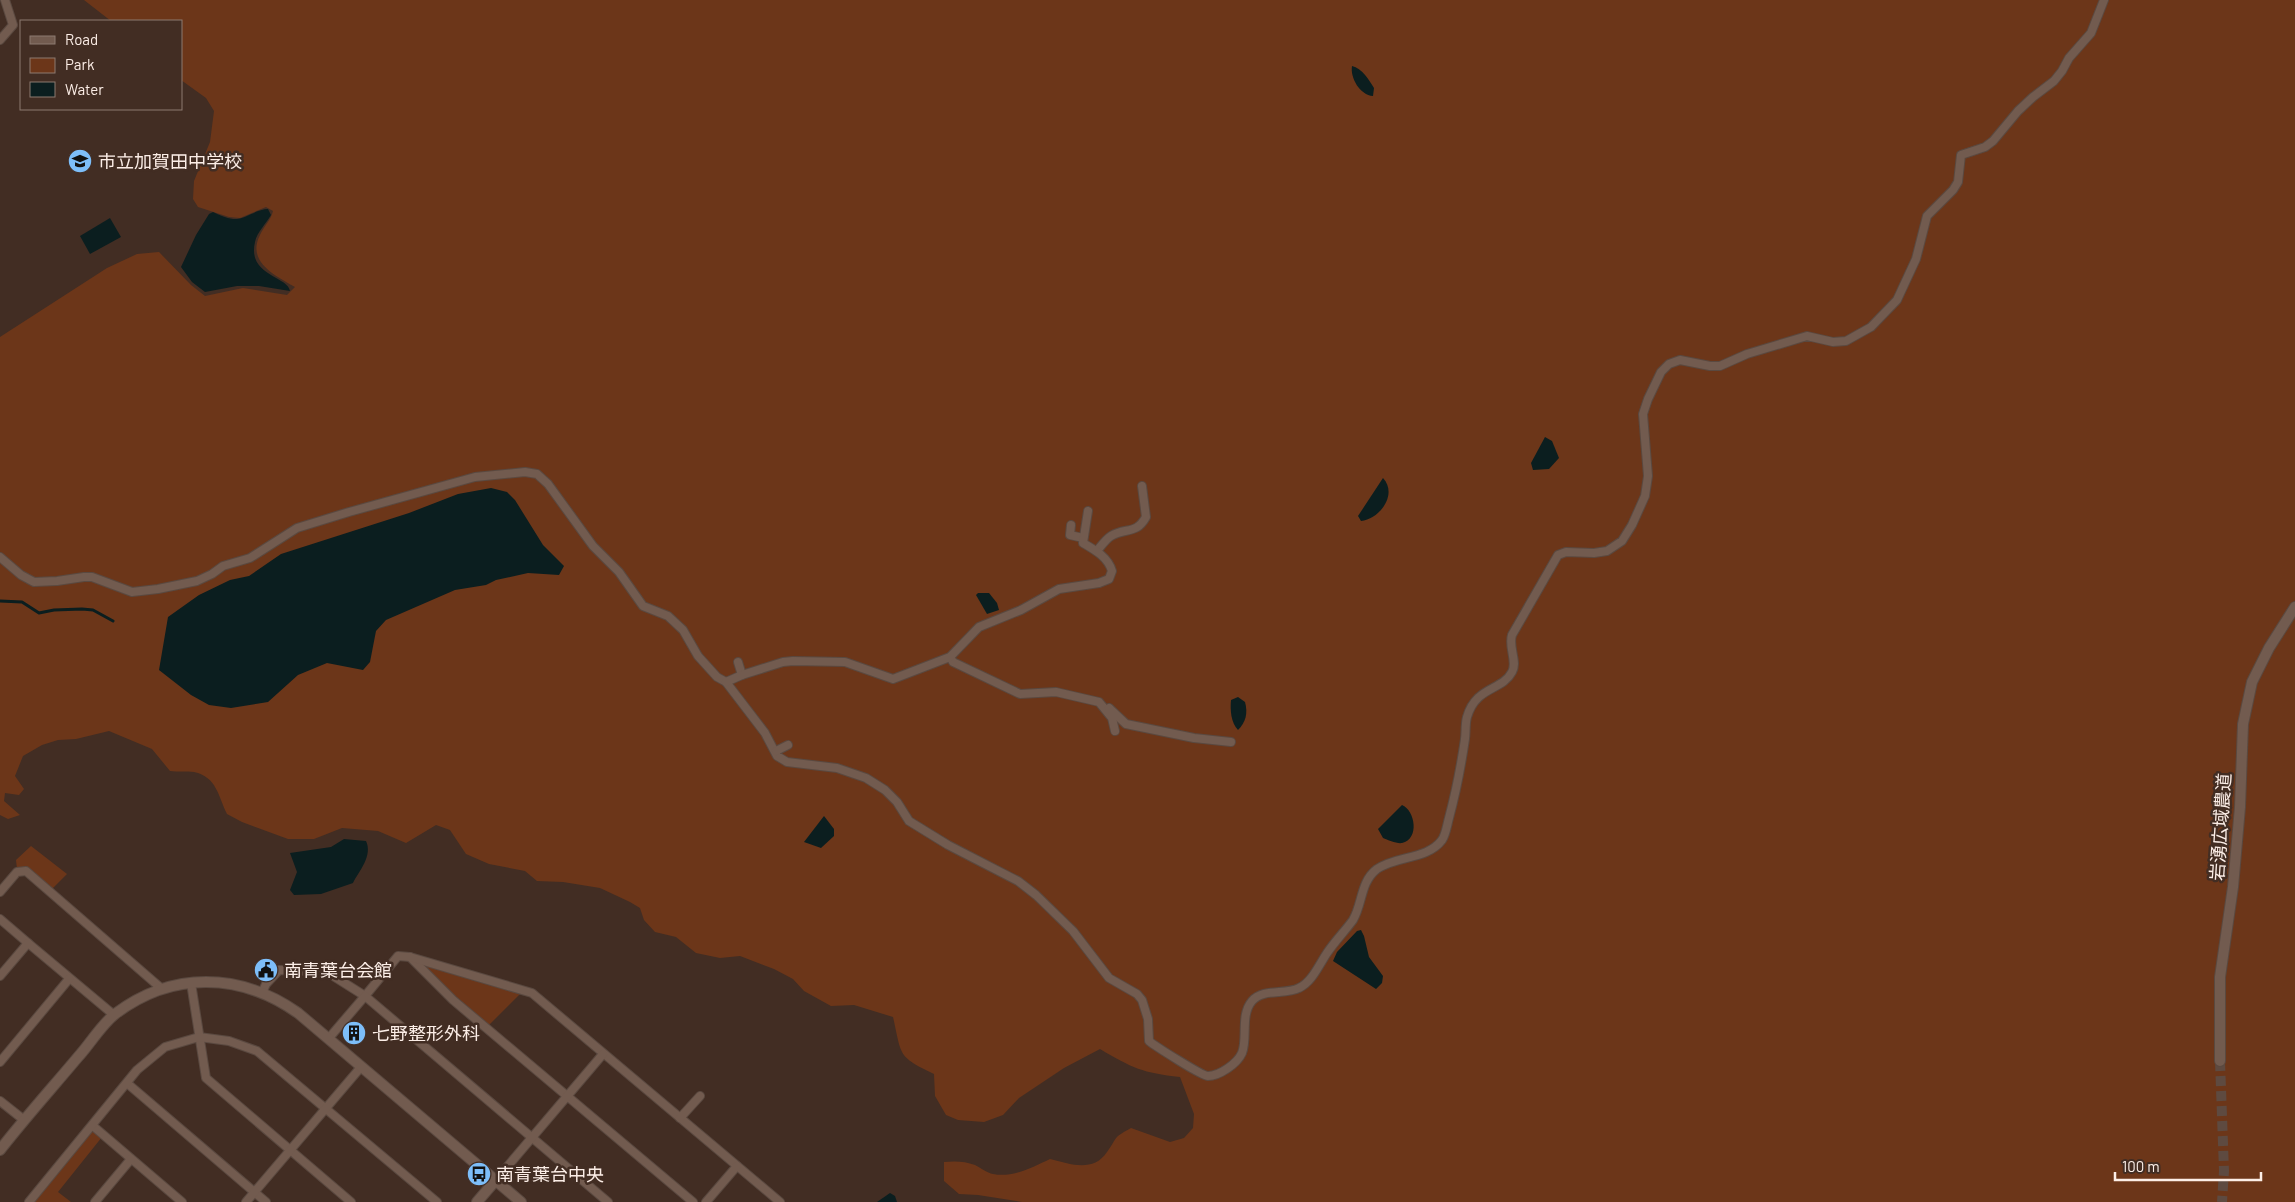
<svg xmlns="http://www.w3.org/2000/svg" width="2295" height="1202" font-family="Barlow,'Noto Sans JP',sans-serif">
<rect width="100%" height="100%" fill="#422d23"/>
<g fill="#6c3619">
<path d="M84,0H2295V1202H1022L978,1195L959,1194L944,1181V1162C954,1161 965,1161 975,1165C981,1168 987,1173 993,1174C1013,1178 1033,1167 1050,1159C1070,1164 1093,1173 1107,1152C1119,1136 1111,1139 1131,1128L1170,1142L1184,1138L1193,1128L1194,1114L1180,1077C1143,1073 1132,1068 1100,1049L1064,1068L1019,1098L1003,1115L984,1122L958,1120L946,1115L935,1096L934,1074C897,1056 902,1056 893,1017L854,1005L831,1006L804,991L793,979L774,969L740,956L720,958L696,953L676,937L655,932L644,920L640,908L630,902L600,888L563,882L537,881L525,871L489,864L466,854L450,830L436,825L406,843L378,831L342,828L314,839H288L242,822L227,814C218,796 217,777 194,772C187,771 178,772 170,771L152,749L109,731L76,739L58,740L42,745L23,756L15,776L24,789L19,795L5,793L4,801L20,815L8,819L0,815V337L107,268L137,254L159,252L191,285L205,296L243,288L287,295L295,287C276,276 246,262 260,235C264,226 271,220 273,211L266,207L240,218L229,217L198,207L193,199L194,181L210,142L214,111L206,98L181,80V21H111Z"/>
<polygon points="31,846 67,874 51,890 17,869 16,860"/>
<polygon points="416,961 522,992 488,1026 455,999"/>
<polygon points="93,1129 102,1137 58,1192 71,1202 32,1202"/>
</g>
<g fill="#0b1e1f">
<path d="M1352,66C1362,68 1369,80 1374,88L1373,96C1360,95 1350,78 1352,66Z"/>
<path d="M268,209L271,215C266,224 257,232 255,242C247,276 288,276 290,291L259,286H237L205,292L192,282L181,267L196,235L209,214L213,212C219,215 226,218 233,219C245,220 256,209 268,209Z"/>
<polygon points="110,218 121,237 90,254 80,236"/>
<polygon points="1545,437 1552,441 1559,458 1549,469 1533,470 1531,463"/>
<path d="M1383,478C1398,494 1380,519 1361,521L1358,516Z"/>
<polygon points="491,488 507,492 515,500 543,545 564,566 559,575 528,573 496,580 486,585 455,590 386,620 376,631 370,662 363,670 327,663 298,675 268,702 231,708 209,705 191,695 159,670 168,617 199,595 230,580 249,576 281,554 409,513 458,494"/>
<polygon points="978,593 989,593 997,603 999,610 987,614 976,595"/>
<path d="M1238,697L1245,702C1248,713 1246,722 1238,730C1231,723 1230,710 1231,700Z"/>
<path d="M1402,805C1415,810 1420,839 1402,843C1397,844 1388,840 1383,838L1378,829Z"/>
<polygon points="824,816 834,829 834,836 821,848 804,842"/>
<path d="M344,839L366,841C373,856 359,871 353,883L321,894L294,895L290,890L297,872L290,853L331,847Z"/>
<polygon points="1361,930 1364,936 1369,957 1383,976 1382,983 1376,989 1333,961 1337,952 1357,931"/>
<polygon points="890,1193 895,1196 897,1202 877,1202"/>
</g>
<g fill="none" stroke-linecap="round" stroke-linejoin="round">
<polyline stroke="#0b1e1f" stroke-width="3" points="0,601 22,602 39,613 54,610 82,609 93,610 113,621"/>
<polyline stroke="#5e4a40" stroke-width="10" stroke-dasharray="10 5" stroke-linecap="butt" points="2220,1061 2224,1171 2222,1202"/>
<g stroke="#5a4940" stroke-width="10">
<g id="minor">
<polyline points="0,40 13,25 5,0"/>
<polyline points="1071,525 1070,535 1083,538"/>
<path d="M1097,551C1101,546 1106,539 1111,536C1126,527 1136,535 1146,517L1142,486"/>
<path d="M0,557L21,575L34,582L57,581L84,577H92L132,592L158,589L197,581L212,574L223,566L250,558L297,528L349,512L475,477L525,472L537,474L548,484L593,546L619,572L643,606L668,616L683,630L698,656L717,677L726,682L765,733L777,756L787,762L837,768L866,778L885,790L897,802L909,821L948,845L1018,881L1036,895L1073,931L1109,978L1137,994L1142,1000L1148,1019L1149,1041C1155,1046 1202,1076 1208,1076C1219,1076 1237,1064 1242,1053C1248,1038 1240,1015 1252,1001C1263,988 1285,995 1299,988C1312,982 1319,965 1327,953C1335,941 1345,931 1353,920C1363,903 1360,882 1377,869C1397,855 1427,860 1442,840C1446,834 1447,825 1449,818C1456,792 1461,766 1465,739C1466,732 1465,724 1467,717C1476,686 1502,691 1512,672C1518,662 1508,647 1512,635L1558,555L1566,552L1594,553L1607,551L1622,541L1632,525L1645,496L1648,476L1643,414L1648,399L1661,372L1669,364L1680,360L1710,366H1720L1747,354L1807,336L1833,342L1846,341L1871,327L1897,300L1916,259L1927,216L1953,190L1958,182L1961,155L1985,147L1993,141L2018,111L2033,97L2054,81L2062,71L2069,58L2091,33L2104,0"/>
<polyline points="950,657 953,662 1020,694 1056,692 1099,702 1112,718 1115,731"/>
<polyline points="738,662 742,675"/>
<path d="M726,682L742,675L783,662L793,661L845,662L893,679L950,657L979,627L1021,610L1059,589L1099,583L1109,579L1112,571C1108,557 1095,550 1083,543L1088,511"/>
<polyline points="1109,708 1126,724 1194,738 1231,742"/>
<polyline points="776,751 788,745"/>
<polyline points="0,892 17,872 26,871 162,989"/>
<polyline points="0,919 28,943 0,976"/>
<polyline points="28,943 114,1015"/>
<polyline points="410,957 453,1000 693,1202"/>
<polyline points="191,983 206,1078 351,1202"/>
<polyline points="262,993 266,984 279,970 327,972 365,996 398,956 410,957 532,993 780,1202"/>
<polyline points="329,1038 365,996 608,1202"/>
<polyline points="0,1062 69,979"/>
<polyline points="128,1084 266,1202"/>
<polyline points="0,1101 24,1120"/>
<polyline points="680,1118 700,1096"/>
<polyline points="93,1126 182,1202"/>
<polyline points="495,1181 603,1054"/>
<polyline points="29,1202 137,1070 165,1047 199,1037 229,1041 257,1051 437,1202"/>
<polyline points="95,1202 131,1159"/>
<polyline points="246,1202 361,1067"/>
<polyline points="706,1202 737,1166"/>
</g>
</g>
<g stroke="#5a4940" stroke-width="12">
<g id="tertiary">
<polyline points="2220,1061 2220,977 2233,887 2240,807 2243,724 2252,682 2269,648 2295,607"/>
<path d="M0,1150C25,1118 52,1088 78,1057C90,1044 101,1025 115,1014C172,971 240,972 298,1013L521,1202"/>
<polyline points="477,1202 495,1181"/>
</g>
</g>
<use href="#minor" stroke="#725b4f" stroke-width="8"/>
<use href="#tertiary" stroke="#725b4f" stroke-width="10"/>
</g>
<defs>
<g id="school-disc" transform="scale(1.25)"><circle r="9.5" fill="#7dbef9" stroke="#422d23"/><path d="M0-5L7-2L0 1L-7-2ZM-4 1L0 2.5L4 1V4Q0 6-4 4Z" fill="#111"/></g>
<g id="civic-disc" transform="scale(1.25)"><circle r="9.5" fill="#7dbef9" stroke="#422d23"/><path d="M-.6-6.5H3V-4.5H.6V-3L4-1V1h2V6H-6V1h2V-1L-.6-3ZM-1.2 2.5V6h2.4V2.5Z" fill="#111"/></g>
<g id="building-disc" transform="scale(1.25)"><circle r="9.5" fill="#7dbef9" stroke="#422d23"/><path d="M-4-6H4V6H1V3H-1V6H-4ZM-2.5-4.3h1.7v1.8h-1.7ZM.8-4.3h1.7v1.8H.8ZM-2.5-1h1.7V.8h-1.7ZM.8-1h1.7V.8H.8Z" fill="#111"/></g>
<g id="bus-disc" transform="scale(1.25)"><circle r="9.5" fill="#7dbef9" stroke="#422d23"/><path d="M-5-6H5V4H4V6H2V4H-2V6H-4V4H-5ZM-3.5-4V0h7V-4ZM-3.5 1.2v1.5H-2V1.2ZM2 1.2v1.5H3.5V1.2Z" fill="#111"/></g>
</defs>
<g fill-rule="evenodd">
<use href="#school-disc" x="80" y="161"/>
<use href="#civic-disc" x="266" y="970"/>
<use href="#building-disc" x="354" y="1033"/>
<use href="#bus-disc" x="479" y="1174"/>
</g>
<g text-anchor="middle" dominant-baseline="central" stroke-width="5" stroke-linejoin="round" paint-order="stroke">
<g font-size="18" fill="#fceee7" stroke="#422d23" text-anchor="start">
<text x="98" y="161">市立加賀田中学校</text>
<text x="284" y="970">南青葉台会館</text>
<text x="372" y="1033">七野整形外科</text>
<text x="496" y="1174">南青葉台中央</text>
</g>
<g font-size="18" fill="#fceee7" stroke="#422d23">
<text transform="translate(2220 827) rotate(-86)">岩湧広域農道</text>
</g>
</g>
<rect x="20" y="20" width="162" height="90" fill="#422d23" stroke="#8c7a71"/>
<rect x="30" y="36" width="25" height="8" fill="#725b4f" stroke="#8c7a71"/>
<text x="65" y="45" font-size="15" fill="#fceee7">Road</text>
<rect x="30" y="58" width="25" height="15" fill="#6c3619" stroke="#8c7a71"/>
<text x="65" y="70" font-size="15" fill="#fceee7">Park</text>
<rect x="30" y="82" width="25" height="15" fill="#0b1e1f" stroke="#8c7a71"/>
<text x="65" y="95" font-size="15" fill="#fceee7">Water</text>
<path d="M2115 1172v8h146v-8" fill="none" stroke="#fceee7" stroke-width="2.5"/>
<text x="2122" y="1172" font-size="15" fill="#fceee7" stroke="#422d23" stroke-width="4" paint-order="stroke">100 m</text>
</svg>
